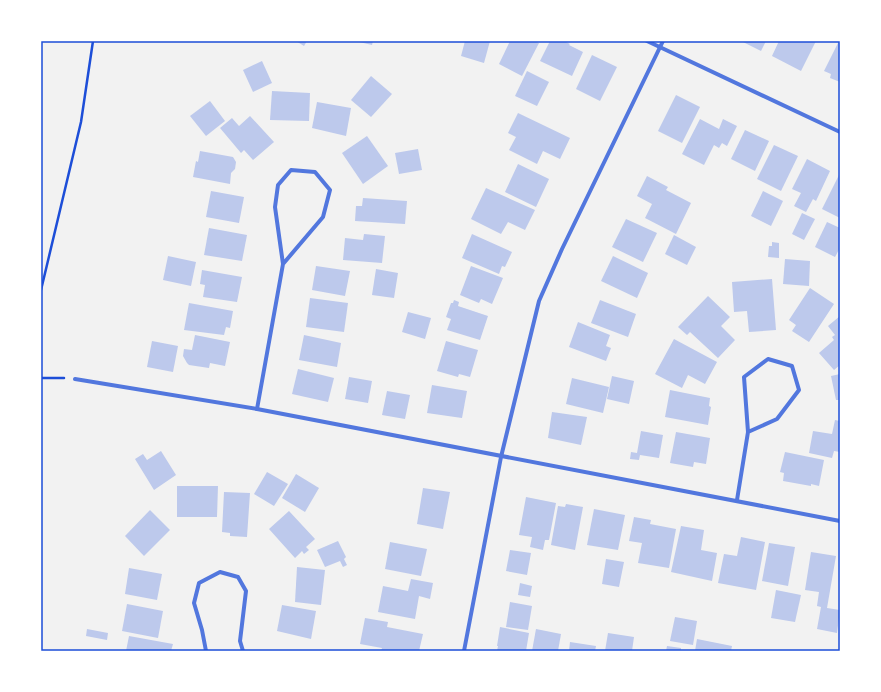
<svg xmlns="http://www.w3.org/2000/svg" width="881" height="692" font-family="'Roboto Serif',serif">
<rect width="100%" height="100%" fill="#f2f2f2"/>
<g fill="#bdc9ec">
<polygon points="296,41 307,41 304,46"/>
<polygon points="355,41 373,41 372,45"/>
<polygon points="465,41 490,41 484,63 461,56"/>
<polygon points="510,41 534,41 539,43 522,76 499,64"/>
<polygon points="550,41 564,41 570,44 569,45 583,52 572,76 540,61"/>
<polygon points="741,41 766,41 761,51"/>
<polygon points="779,41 816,41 801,71 772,56"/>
<polygon points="839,41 840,41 840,82 830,78 831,74 824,71"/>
<polygon points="592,55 617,67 600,101 576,89"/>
<polygon points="262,61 272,83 253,92 243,70"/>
<polygon points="527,71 549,82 537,106 515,96"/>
<polygon points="371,76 392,94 371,117 351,100"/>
<polygon points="272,91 310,93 309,121 270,120"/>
<polygon points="676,95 700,107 682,143 658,131"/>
<polygon points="210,101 225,121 206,136 190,116"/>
<polygon points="317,102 351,108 346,136 312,128"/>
<polygon points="518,113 570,138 560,159 543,151 537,164 509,150 516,137 508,133"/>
<polygon points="250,116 274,142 253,160 244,150 241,153 220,128 232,118 239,126"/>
<polygon points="700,119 719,129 723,119 737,126 727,146 722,143 719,148 714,145 704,165 682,154"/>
<polygon points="745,130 769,141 755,171 731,159"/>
<polygon points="367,136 388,166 363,184 342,153"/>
<polygon points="774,145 798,156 781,191 757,179"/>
<polygon points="418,149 422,170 399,174 395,153"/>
<polygon points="200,151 233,157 236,162 235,169 231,173 230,184 193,177 196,161 198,162"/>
<polygon points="807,159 830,171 816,201 813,199 806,212 794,206 801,193 792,189"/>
<polygon points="518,164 549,179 536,207 505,192"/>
<polygon points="839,175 840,175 840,218 822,209"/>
<polygon points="647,176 668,187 666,190 691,203 676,234 645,218 652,204 637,196"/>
<polygon points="486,188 535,210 525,230 508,222 501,234 471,219"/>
<polygon points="211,191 244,197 239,223 206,217"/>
<polygon points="763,191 783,201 771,226 751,216"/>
<polygon points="363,198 407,201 405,224 355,221 356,206 362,206"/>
<polygon points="802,213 815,219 804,240 792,234"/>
<polygon points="626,219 657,233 643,262 612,247"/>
<polygon points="827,222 840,228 840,248 835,257 815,247"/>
<polygon points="209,228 247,235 242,261 204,255"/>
<polygon points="364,234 385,236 382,263 343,260 345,238 363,240"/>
<polygon points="472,234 512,252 505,267 502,266 499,274 462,258"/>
<polygon points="674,235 696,247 687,265 665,254"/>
<polygon points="772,242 779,243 779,258 768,257 769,246 772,246"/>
<polygon points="168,256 196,262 191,286 163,280"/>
<polygon points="613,256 648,273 637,298 601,281"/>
<polygon points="785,259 810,261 809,286 783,284"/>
<polygon points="316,266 350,271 345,296 312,290"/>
<polygon points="471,266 503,278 492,304 481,299 479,303 460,295"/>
<polygon points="376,269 398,273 394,298 372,295"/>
<polygon points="202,270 242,277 237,302 203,297 205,285 200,284"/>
<polygon points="772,279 776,330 749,332 747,311 734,312 732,282"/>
<polygon points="810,288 834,304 809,342 792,331 796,325 789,320"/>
<polygon points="708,296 730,317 721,326 735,340 718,358 690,332 687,335 678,327"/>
<polygon points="310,298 348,303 344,332 306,327"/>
<polygon points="454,300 459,302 458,306 488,316 480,340 447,330 451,319 446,317 451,303 453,303"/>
<polygon points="600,300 636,314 628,337 591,323"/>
<polygon points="189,303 233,311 230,328 226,327 224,335 184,330"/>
<polygon points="408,312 431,318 425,339 402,332"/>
<polygon points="840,316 840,365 834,370 819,353 834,340 832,337 835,335 828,326"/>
<polygon points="578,322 610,335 606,346 611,348 606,361 569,347"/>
<polygon points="195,335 230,342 225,366 210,363 209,368 189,365 187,363 183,356 184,349 192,350"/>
<polygon points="304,335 341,343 337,367 299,360"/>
<polygon points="674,339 717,362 705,384 688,375 682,388 655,374"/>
<polygon points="152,341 178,346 173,372 147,367"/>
<polygon points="446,341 478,350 470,377 459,374 458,377 437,371"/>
<polygon points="298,369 334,378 328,402 292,394"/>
<polygon points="840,374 840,400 836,400 831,376"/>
<polygon points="612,376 634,381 629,404 607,399"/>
<polygon points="349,377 372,381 368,403 345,399"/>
<polygon points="572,378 609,387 603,413 566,404"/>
<polygon points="432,385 467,391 462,418 427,413"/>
<polygon points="670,390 710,398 709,406 711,407 708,425 665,417"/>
<polygon points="387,391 410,395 405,419 382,415"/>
<polygon points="552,412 587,417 581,445 548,438"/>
<polygon points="835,420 840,421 840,452 834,451 832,458 809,453 813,431 832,434"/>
<polygon points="641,431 663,435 659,458 640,455 639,460 630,459 631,452 637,453"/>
<polygon points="676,432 710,438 706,464 694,462 693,467 670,463"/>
<polygon points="161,451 176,475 154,490 135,459 143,454 147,460"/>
<polygon points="785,452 824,460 819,486 811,484 811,486 783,481 784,473 780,472"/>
<polygon points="267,472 288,484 274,506 254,494"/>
<polygon points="296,474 319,488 305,512 282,498"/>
<polygon points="177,486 218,486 217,517 177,517"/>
<polygon points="423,488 450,492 443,529 417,524"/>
<polygon points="224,492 250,493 247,537 230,536 230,533 222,532"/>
<polygon points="526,497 556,503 549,540 545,540 543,550 530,547 532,537 519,535"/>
<polygon points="566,504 583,507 575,550 551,545 558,506 565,507"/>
<polygon points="594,509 625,515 618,550 587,545"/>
<polygon points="150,510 170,530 144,556 125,536"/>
<polygon points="289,511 315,539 306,547 309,550 304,554 302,551 295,558 269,529"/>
<polygon points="634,517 651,520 650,524 676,529 669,568 638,563 642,543 629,541"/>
<polygon points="681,526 704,530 701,550 717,553 712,581 671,572"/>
<polygon points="741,537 765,542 756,590 718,583 724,554 737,556"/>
<polygon points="338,541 346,557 344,559 347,565 343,567 340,561 325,567 317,550"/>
<polygon points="390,542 427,549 421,576 385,569"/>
<polygon points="769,543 795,547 788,586 762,581"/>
<polygon points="510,550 531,553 527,575 506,571"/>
<polygon points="811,552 836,556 827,608 840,610 837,633 817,629 821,607 817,606 819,592 805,590"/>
<polygon points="606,559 624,562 619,587 602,584"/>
<polygon points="297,567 325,570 321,605 295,602"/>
<polygon points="129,568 162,574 157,600 125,594"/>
<polygon points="411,579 433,583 430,599 419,596 415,619 378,612 383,586 408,591"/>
<polygon points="520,583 532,586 530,597 518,595"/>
<polygon points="776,590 801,595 795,622 771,618"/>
<polygon points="510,602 532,606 528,630 506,627"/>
<polygon points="127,604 163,611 158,638 122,631"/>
<polygon points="282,605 316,611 311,639 277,631"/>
<polygon points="675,617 697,621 693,645 670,641"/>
<polygon points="365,618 388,622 387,627 423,634 419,651 381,651 382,648 360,644"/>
<polygon points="500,627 529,633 526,651 497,651 498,646 497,646"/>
<polygon points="87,629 108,633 107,640 86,636"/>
<polygon points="536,629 561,634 558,651 532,651"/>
<polygon points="608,633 634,637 632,651 605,651"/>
<polygon points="129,636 173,644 171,651 126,651"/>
<polygon points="697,639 732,646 731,651 695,651"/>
<polygon points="570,642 596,646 595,651 569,651"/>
<polygon points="667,646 681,648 681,651 666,651"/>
</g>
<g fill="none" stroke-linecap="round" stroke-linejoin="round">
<g stroke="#1d4ed8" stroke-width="2.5">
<polyline points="41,290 81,122 93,41"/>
<polyline points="41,378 64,378"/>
</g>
<g stroke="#5277de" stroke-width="4">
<polyline points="647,41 840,132"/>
<polyline points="75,379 257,409 840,521"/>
<polyline points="257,409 283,264 275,207 278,185 291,170 315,172 330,190 323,217 283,264"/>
<polyline points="737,500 748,432 744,377 768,359 792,366 799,390 777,419 748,432"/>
<polyline points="206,651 202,630 194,603 199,583 220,572 238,577 246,591 240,641 243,651"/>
<polyline points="464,651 501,457 539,301 562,249 663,41"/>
</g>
</g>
<rect width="881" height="692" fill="none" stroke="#ffffff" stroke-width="84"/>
<rect x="42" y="42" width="797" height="608" fill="none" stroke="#1d4ed8" stroke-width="1.5"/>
</svg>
